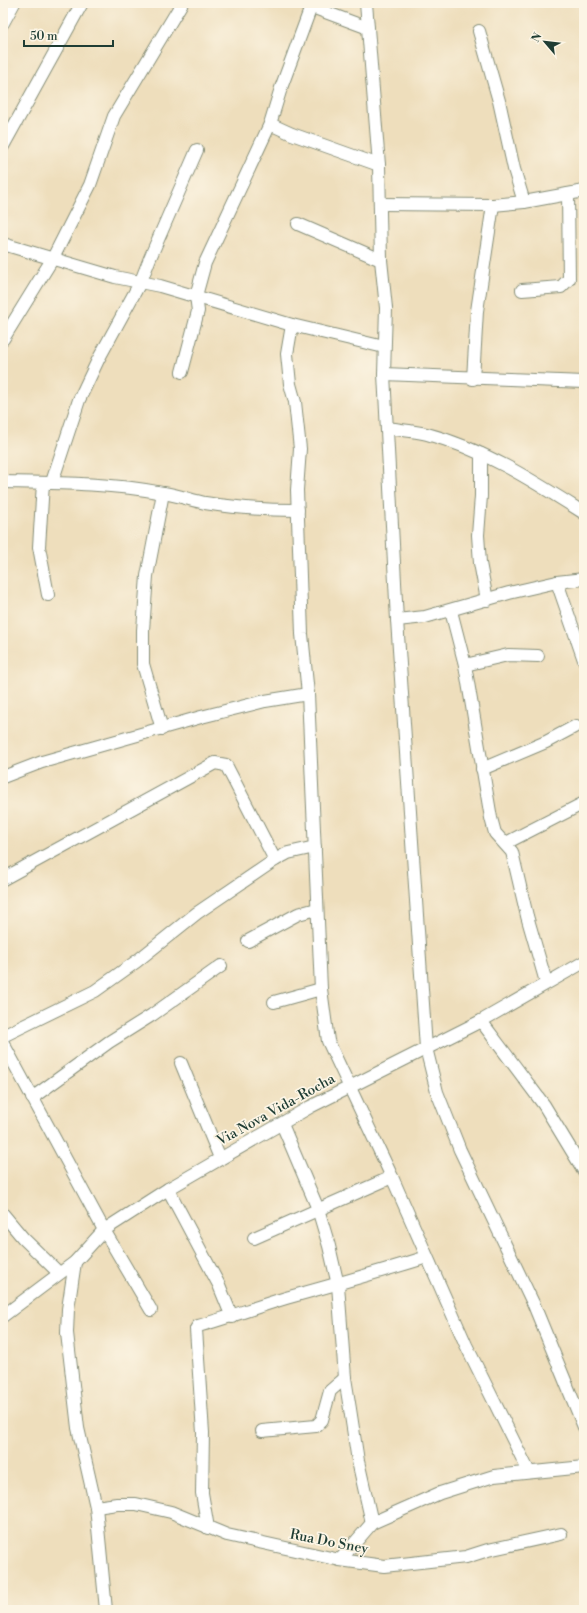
<svg xmlns="http://www.w3.org/2000/svg" width="587" height="1613" font-family="'Libre Bodoni',serif">
<rect width="100%" height="100%" fill="#fcf5e5"/>
<filter id="ink" filterUnits="userSpaceOnUse"><feTurbulence type="fractalNoise" baseFrequency=".025" numOctaves="2"/><feDisplacementMap in="SourceGraphic" scale="8" xChannelSelector="R" yChannelSelector="G"/><feConvolveMatrix kernelMatrix="1 2 1 2 8 2 1 2 1" color-interpolation-filters="sRGB"/></filter>
<filter id="wash" filterUnits="userSpaceOnUse"><feTurbulence type="fractalNoise" baseFrequency=".012" numOctaves="4" result="noise"/><feDisplacementMap in="SourceGraphic" scale="16" xChannelSelector="R" yChannelSelector="G"/><feGaussianBlur stdDeviation="0.9" result="paint"/><feColorMatrix in="noise" values="0 0 0 0 0 0 0 0 0 0 0 0 0 0 0 0 0 1.4 0 .05"/><feComposite in="paint" operator="in"/></filter>
<g filter="url(#wash)">
<rect width="100%" height="100%" fill="#eedebc"/>
</g>
<g filter="url(#ink)">
<g fill="none" stroke-linecap="round" stroke-linejoin="round">
<g stroke="#868e78" stroke-width="14">
<g id="minor">
<polyline points="301,3 368,28"/>
<polyline points="366,3 379,165 381,260 386,308 384,374 397,620 426,1048 437,1092 460,1150 534,1305 584,1427"/>
<polyline points="3,23 14,3"/>
<polyline points="479,31 499,101 514,169 524,202"/>
<polyline points="270,124 292,134 379,165"/>
<polyline points="3,146 82,3"/>
<polyline points="380,204 493,205 524,202 584,191"/>
<polyline points="298,224 381,260"/>
<polyline points="3,244 115,277 160,286 292,325 384,347"/>
<polyline points="522,290 561,287 569,279 568,194"/>
<polyline points="292,325 287,354 290,384 295,402 300,449 297,490 302,634 308,694 321,989 328,1041 392,1177 466,1345 529,1472"/>
<polyline points="3,339 53,258 90,185 114,116 182,3"/>
<polyline points="182,372 198,311 196,296 205,263 270,124 281,88 311,7"/>
<polyline points="384,374 584,382"/>
<polyline points="473,379 477,311 493,205"/>
<path d="M387,428C400,430 414,431 427,434C484,449 535,482 584,513"/>
<polyline points="481,454 481,496 478,535 480,563 487,600"/>
<path d="M3,482C56,483 111,483 163,493C177,495 191,500 205,503C236,508 267,510 298,510"/>
<polyline points="52,482 79,400 98,360 141,281 150,258 197,150"/>
<polyline points="43,483 39,547 48,595"/>
<polyline points="557,582 584,660"/>
<polyline points="451,611 465,665 491,818 495,833 512,852 527,916 546,982"/>
<polyline points="397,620 425,617 509,593 557,582 584,579"/>
<polyline points="465,665 508,655 538,656"/>
<polyline points="162,729 143,664 143,630 147,576 163,493"/>
<polyline points="482,769 546,742 576,726"/>
<polyline points="3,777 42,762 201,717 265,701 308,694"/>
<polyline points="506,843 584,803"/>
<polyline points="3,879 215,763 226,765 275,860"/>
<polyline points="248,941 298,914 317,909"/>
<polyline points="274,1002 321,989"/>
<polyline points="481,1021 544,1105 584,1171"/>
<polyline points="3,1036 95,991 137,961 197,913 275,860 288,853 315,847"/>
<polyline points="3,1043 104,1230 151,1310"/>
<polyline points="181,1063 220,1158"/>
<polyline points="32,1098 109,1042 152,1015 221,966"/>
<polyline points="282,1124 318,1209 329,1246 338,1285 345,1378 350,1409 358,1461 372,1523"/>
<polyline points="168,1189 219,1285 232,1317"/>
<polyline points="3,1214 23,1238 59,1273"/>
<polyline points="254,1238 392,1177"/>
<polyline points="75,1262 68,1309 67,1333 78,1428 96,1507 106,1610"/>
<polyline points="3,1316 75,1262 104,1230 168,1189 310,1107 481,1021 584,962"/>
<polyline points="262,1431 316,1426 322,1420 330,1391 345,1378"/>
<polyline points="96,1507 117,1504 136,1504 171,1512 227,1535 340,1560 384,1566 466,1557 488,1550 561,1534"/>
<path d="M208,1528L202,1493L203,1433L196,1329L198,1326C227,1318 256,1307 286,1298C333,1285 380,1272 427,1257"/>
<polyline points="340,1560 372,1523 440,1493 494,1476 584,1467"/>
</g>
</g>
<use href="#minor" stroke="#fff" stroke-width="12"/>
</g>
</g>
<g text-anchor="middle" dominant-baseline="central" stroke-width="3.5" stroke-linejoin="round" paint-order="stroke">
<g font-size="14" fill="#1f3d34" stroke="#fcf5e5">
<text transform="translate(276 1110) rotate(-29)">Via Nova Vida-Rocha</text>
<text transform="translate(329 1542) rotate(11)">Rua Do Sney</text>
</g>
</g>
<rect width="587" height="1613" fill="none" stroke="#fcf5e5" stroke-width="16"/>
<g transform="translate(545 42) rotate(298)" stroke="#fcf5e5" stroke-width="3" paint-order="stroke">
<path d="M0-3L7 15L0 10L-7 15Z" fill="#1f3d34"/>
<text y="-6" font-size="11" font-weight="bold" text-anchor="middle" fill="#1f3d34">N</text>
</g>
<path d="M24 40v6h89v-6" fill="none" stroke="#1f3d34" stroke-width="2"/>
<text x="30" y="40" font-size="12" fill="#1f3d34" stroke="#fcf5e5" stroke-width="3" paint-order="stroke">50 m</text>
</svg>
